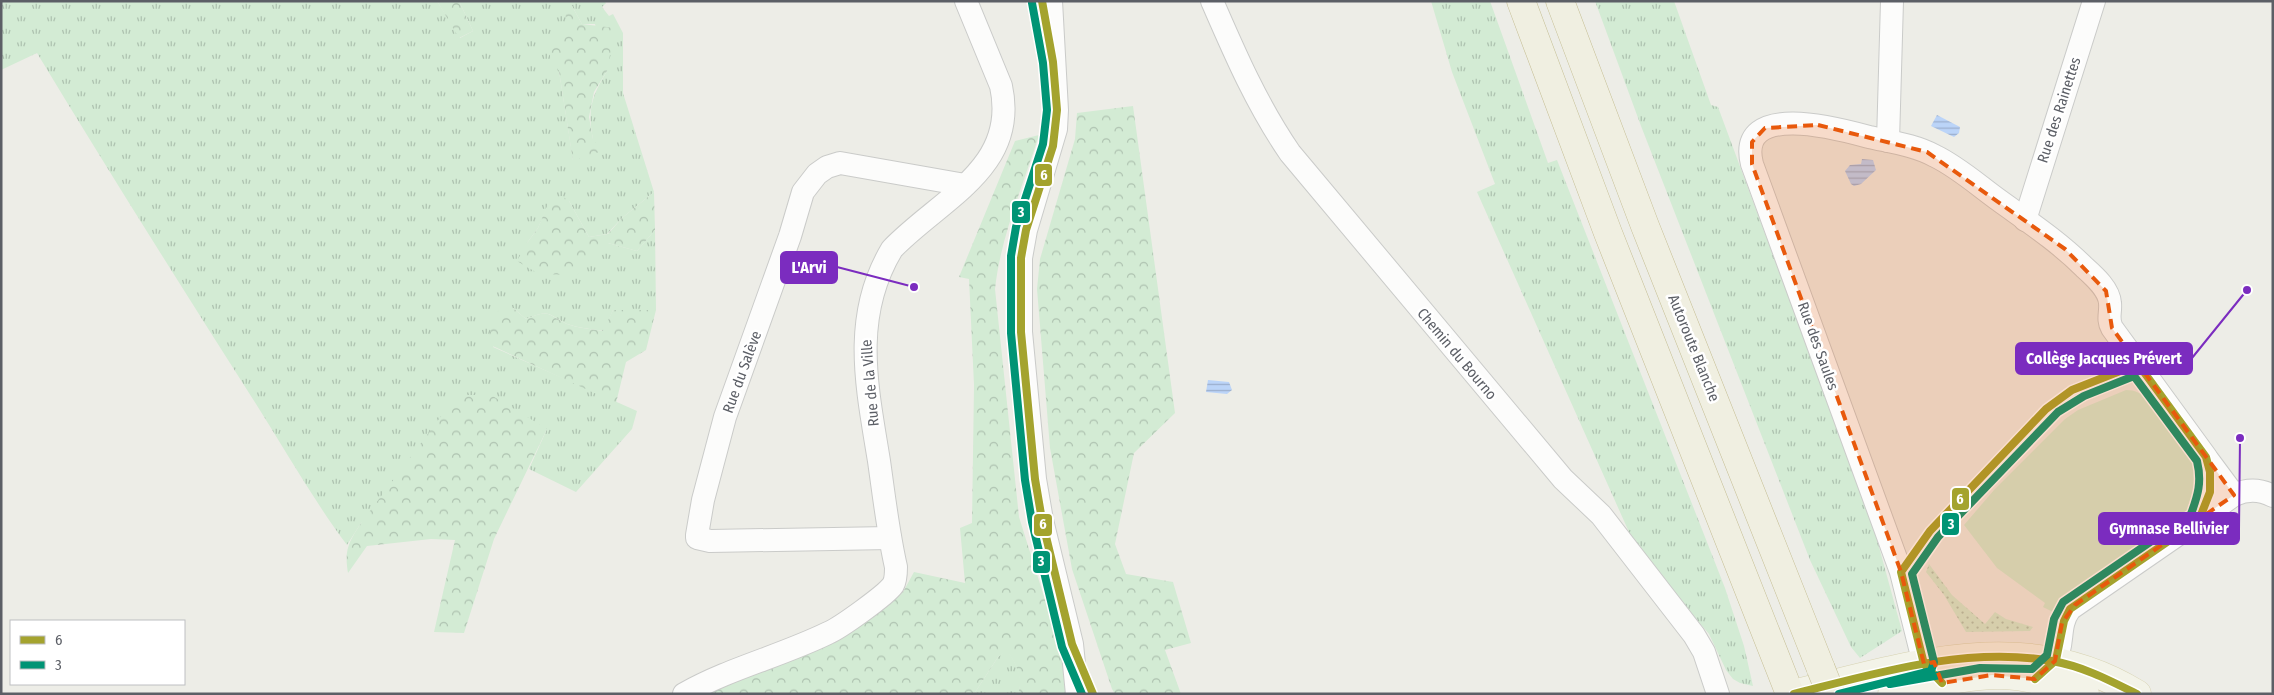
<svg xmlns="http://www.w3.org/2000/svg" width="2274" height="695" font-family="'Fira Sans Condensed',sans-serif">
<defs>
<pattern id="grass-tufts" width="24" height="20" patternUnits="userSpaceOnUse" patternTransform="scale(1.25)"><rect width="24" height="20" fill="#d3ebd4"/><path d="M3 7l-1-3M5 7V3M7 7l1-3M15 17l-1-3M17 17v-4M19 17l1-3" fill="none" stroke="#aec2b0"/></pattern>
<pattern id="forest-crowns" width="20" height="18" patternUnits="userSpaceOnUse" patternTransform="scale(1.25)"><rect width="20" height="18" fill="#d3ebd4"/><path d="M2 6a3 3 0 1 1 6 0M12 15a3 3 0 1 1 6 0" fill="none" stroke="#aec2b0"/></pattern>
<pattern id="garden-dots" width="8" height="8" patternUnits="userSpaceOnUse" patternTransform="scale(1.25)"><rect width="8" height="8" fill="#d3ebd4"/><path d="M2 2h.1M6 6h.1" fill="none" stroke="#aec2b0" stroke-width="1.8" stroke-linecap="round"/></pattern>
<pattern id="water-rules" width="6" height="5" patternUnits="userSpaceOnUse" patternTransform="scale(1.25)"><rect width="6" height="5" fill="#bbd4f8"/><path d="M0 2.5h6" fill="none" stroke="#9bafcd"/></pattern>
</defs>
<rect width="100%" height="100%" fill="#edede7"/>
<g fill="url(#grass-tufts)" fill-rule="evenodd">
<path d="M1,1H437L460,38L473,31L459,1H604L606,3L602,7L609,16L613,14L623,33V93L654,192L622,218L607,234L589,237L569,201L551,199L538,228L527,243H608L637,251L655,230L656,310H613L604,331C592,329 578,328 567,324C547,314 551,309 526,319L513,308L493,347L637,411L632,429L576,492L529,469L547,429L361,523L347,545C311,497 282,444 249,393C177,280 106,167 37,53L1,70ZM572,6L582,24H595L607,71C592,96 587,109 593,139L573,160L559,71Z"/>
<polygon points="1431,1 1490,1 1548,163 1557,160 1725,588 1744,646 1753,686 1740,683 1733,679 1726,670 1709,634 1637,550 1477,192 1495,184 1452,72"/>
<polygon points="1595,1 1674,1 1711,105 1718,107 1873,525 1902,631 1860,658 1851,647 1810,560 1641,126"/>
<path d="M1003,653H1009C1017,665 1024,680 1018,694H974L998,657Z"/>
</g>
<g fill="url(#forest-crowns)">
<polygon points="437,1 459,1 473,31 459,38"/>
<polygon points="572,6 582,24 615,28 607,71 594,92 589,117 593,139 602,151 573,161 559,71 550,59 550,44 567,29 565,10"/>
<polygon points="1133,106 1175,413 1134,453 1115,544 1126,574 1173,582 1191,643 1165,650 1181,694 1115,694 1112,689 1072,569 1050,448 1037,289 1040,259 1075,139 1077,113"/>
<path d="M1039,135C1023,186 1001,235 995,289L1019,517L1062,654L1069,694H1018C1023,680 1017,665 1009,654L1004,653L998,657L974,694H706L882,609L903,592L914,572L965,583L960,528L972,523L974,385L969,279L959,277L1015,141Z"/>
<polygon points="654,192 655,230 637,251 608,243 577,275 539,274 517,261 527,243 538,228 550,199 562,196 569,201 589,237 608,234 622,218"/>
<path d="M500,306L513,308L526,319C551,309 546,314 567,324C577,328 592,329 603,331L613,310H656L646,350L626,362L616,403L486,343Z"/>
<path d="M457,395H491L547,429L494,539L464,633L434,632L455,540L431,539L367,546L348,573C344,549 349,542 361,523Z"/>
</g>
<polygon fill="url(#garden-dots)" points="1929,564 1952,595 1985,624 1995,612 2006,619 2033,627 2030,631 1966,632 1944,595 1926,572"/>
<path fill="#d3ebd4" d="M2126,390C2144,390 2150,403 2160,416L2165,413L2195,456L2203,480L2191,514L2099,580L2070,595L2055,613L2043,607L2045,603L1997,568L1964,525L1994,490L2065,419L2078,410Z"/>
<g fill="url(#water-rules)">
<polygon points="1937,115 1960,127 1959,133 1954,137 1931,126"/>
<polygon points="1862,159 1873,160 1876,170 1861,184 1854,186 1851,184 1845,171 1850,165 1861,164"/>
<polygon points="1208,380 1229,382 1232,390 1227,394 1206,392"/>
</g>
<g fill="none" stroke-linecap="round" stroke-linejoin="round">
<g stroke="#cacbc9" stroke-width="24">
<g id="minor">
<polyline points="1051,1 1057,110 1056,129 1026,230 1021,258 1021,332 1035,479 1042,520 1072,644 1077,694"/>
<path d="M1212,1C1235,54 1257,105 1290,153L1563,479L1601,515L1694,635L1704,652L1718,694"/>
<polyline points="1888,141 1892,1"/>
<polyline points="2025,220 2094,1"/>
<path d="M2234,495C2247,489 2260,489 2273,496"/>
<polyline points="2199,520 2234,495 2208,460"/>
<polyline points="890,538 710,541 697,538 697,535 703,500 725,417 790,236 803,192 817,174 827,167 840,163 965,185"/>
<path d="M1934,675L1924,664L1901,572L1752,164C1736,100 1840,129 1869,137C1891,142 1915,145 1935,156C1958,167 1979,186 2000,201C2029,222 2059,242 2084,267C2094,276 2109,289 2110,303C2111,313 2107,319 2112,328L2206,457L2210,472V492L2199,520L2070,609C2057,627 2065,643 2055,661C2053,665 2047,669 2043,672"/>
<path d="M684,694C730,668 781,656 828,633C840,628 886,595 893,585C896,580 896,573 896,567C888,532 884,496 879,461C867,387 851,317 892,249C940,199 1019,168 1001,86L966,1"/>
</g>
</g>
<g stroke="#d7d3b3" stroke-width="29">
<g id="major">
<path d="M1793,694C1909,666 2026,625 2137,694"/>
<path d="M1892,694C1928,686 1965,674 2002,675C2031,676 2058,685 2085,694"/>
</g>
</g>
<g stroke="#c5be93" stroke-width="29">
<g id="highway">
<polyline points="1521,1 1608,233 1790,694"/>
<polyline points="1560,1 1645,226 1821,669"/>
</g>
</g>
<use href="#minor" stroke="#fcfcfb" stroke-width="22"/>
<use href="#major" stroke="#f3f3e8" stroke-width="28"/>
<use href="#highway" stroke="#f0efe1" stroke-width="28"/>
<g stroke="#c5be93" stroke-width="29" stroke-linecap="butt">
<polyline id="highway-bridge" points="1821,669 1831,694"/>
</g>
<use href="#highway-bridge" stroke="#f0efe1" stroke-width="28"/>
<g stroke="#fff" stroke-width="11">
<g id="bus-1">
<polyline points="1042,1 1053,62 1057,110 1053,146 1026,230 1021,258 1021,332 1035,479 1042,520 1072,644 1093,694"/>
<polyline points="1942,683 1924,664 1901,572 1930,531 2046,409 2072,390 2138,364 2206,457 2210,472 2210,492 2199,520 2070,609 2064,621 2056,660 2035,679"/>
<path d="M1794,694C1877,673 1965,646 2052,661C2082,666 2109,680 2137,694"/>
</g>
</g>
<g stroke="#fff" stroke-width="11">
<g id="bus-2">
<polyline points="1032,3 1043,63 1047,110 1043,144 1016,227 1011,256 1011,333 1025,480 1032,522 1062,647 1082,694"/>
<path d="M1839,694L1931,671L1934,662L1912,574L1938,537L2058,412L2084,396L2134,376L2197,461C2202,482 2198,495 2191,514L2063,602L2054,619L2047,655L2032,669L1980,668L1890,684"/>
</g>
</g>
<use href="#bus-1" stroke="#a4a32e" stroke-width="8"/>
<use href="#bus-2" stroke="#009475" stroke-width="8"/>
</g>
<path fill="#e8590c" fill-opacity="0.2" stroke="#e8590c" stroke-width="4" stroke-dasharray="10 6" stroke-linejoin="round" d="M1818,125L1927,152L2065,249L2106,291L2112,328L2234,495L2075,605L2062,623L2055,661L2035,679L1992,675L1942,683L1934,662L1924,664L1901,572L1752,164V142L1765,128Z"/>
<g text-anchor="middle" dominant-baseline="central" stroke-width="5" stroke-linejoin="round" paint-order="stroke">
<g font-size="15" fill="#5c5f66" stroke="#fff">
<text transform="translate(2059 110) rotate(-72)">Rue des Rainettes</text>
<text transform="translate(1818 346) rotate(70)">Rue des Saules</text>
<text transform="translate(1694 348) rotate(68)">Autoroute Blanche</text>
<text transform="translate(1457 354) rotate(50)">Chemin du Bourno</text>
<text transform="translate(742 372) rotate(-70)">Rue du Salève</text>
<text transform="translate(870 383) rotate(-95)">Rue de la Ville</text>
</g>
</g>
<path fill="none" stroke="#7b2cbf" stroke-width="2" d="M914 287L837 267M2247 290L2192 358M2240 438L2239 529"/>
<g fill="#7b2cbf" stroke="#fff" stroke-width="2">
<circle cx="914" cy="287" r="5"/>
<circle cx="2247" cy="290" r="5"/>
<circle cx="2240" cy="438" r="5"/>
</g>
<g fill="#7b2cbf" stroke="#7b2cbf" stroke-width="2">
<rect x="781" y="252" width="56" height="31" rx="5"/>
<rect x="2016" y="343" width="176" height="31" rx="5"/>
<rect x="2099" y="513" width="140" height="31" rx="5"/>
</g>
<g font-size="16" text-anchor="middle" font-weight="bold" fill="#fff">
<text x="809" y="273">L'Arvi</text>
<text x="2104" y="364">Collège Jacques Prévert</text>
<text x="2169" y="534">Gymnase Bellivier</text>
</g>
<g stroke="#fff" stroke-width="2">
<rect x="1034" y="163" width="19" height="24" rx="5" fill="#a4a32e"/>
<rect x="1011" y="200" width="20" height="24" rx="5" fill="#009475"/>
<rect x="1951" y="487" width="19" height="24" rx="5" fill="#a4a32e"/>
<rect x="1941" y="512" width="19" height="24" rx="5" fill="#009475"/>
<rect x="1033" y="513" width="20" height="24" rx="5" fill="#a4a32e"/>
<rect x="1032" y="550" width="19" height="24" rx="5" fill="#009475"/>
</g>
<g font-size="14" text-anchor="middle" font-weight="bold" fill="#fff">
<text x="1044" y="180">6</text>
<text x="1021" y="217">3</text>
<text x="1960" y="504">6</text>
<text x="1951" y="529">3</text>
<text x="1043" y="529">6</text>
<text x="1041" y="566">3</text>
</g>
<rect width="2274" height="695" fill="none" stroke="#5c5f66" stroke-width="5"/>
<rect x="10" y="620" width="175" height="65" fill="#ffffff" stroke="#bebfc2"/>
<rect x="20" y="636" width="25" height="8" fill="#a4a32e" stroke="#bebfc2"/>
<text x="55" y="645" font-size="15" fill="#5c5f66">6</text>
<rect x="20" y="661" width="25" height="8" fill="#009475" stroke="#bebfc2"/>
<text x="55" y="670" font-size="15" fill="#5c5f66">3</text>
</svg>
